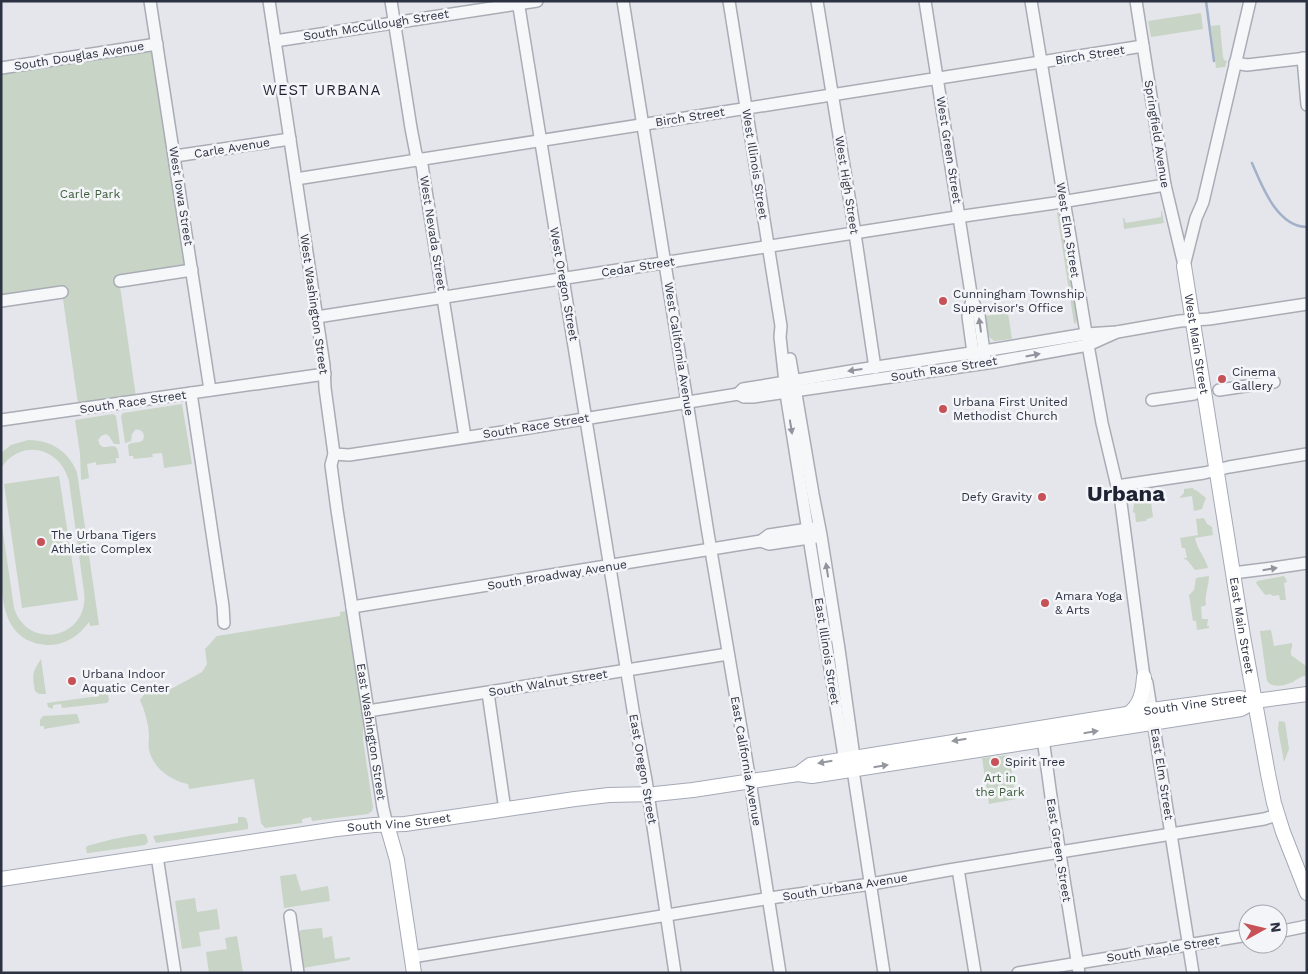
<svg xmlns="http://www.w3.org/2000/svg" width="1308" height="974" font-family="'Work Sans',sans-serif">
<rect width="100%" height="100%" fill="#e4e6eb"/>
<g fill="#c8d4c5">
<polygon points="1201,13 1203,29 1151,37 1148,21"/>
<polygon points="1220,25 1223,57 1224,60 1227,61 1225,67 1216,68 1211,26"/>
<polygon points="157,44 188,266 120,286 136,397 78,404 62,292 1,301 1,68"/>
<polygon points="1161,211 1162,211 1164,223 1124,229 1123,218 1124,218 1126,223 1161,217"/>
<polygon points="1059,212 1060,214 1077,319 1076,324 1074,323 1057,213"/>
<path d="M1008,313L1012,339L994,341C985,335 985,326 984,316Z"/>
<path d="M182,404L192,464L164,468L162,453L152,454L153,457L134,459L133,456H129L128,445C133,441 139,444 143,440C146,434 141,428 135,430L132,434L131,441L125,443L121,416L123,413Z"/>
<path d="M113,414L116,416L120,444H114L109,436L106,434L101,436L98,440L100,445L103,447C115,447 117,442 119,458H116V463L96,465V462L87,464L89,478L81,480L80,453L75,420Z"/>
<path d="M28,440C51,440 68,451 77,472L99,625L90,626L89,622C79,636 64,646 47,645C3,642 1,599 1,565C1,550 1,535 1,519L14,608C28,652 90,638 84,592L69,481C60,447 21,438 1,468V453L11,445Z"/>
<polygon points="59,476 78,600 22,608 4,484"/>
<polygon points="1193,488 1194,490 1196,490 1206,498 1204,503 1202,509 1194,511 1192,496 1179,498 1184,493 1184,489"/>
<path d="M1157,493L1156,497L1157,501L1151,502L1153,517L1147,519L1146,521L1136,522L1135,513L1133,512C1135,492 1139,496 1157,493Z"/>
<path d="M1204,518L1207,524L1212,527L1213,535L1195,538C1197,549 1205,557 1208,568L1195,570L1188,561L1183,558H1187L1185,548H1182L1180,538L1198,535L1196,519Z"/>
<path d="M1209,576C1209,585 1204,598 1206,605L1201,607L1202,619H1208L1207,626H1209V628L1197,630L1196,621H1193L1189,595L1194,590L1196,578Z"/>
<polygon points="1284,576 1286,579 1287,582 1284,583 1286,600 1280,600 1279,595 1272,596 1271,594 1265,595 1256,583 1257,581"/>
<path d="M346,611L363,722V740L373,807L372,811L368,814L312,821L311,817L302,819V823L265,828L261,823L254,779L189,789L188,784C170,780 154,769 149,750C148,745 149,739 149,734C148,722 145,711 140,700L146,692L173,688L202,672L207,664L205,649L217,636L340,616V612Z"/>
<path d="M1271,630L1274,646L1292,643C1293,647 1290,650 1291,655L1306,666H1307V677L1304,676C1298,677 1295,682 1290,683C1283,686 1272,688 1267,681L1260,631Z"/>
<path d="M41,659L46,694H39L35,691C32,674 32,673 41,659Z"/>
<polygon points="105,690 107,691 109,700 107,703 62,708 61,704 53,705 53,709 48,707 47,703 99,696 98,692"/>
<polygon points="77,714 80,723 44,729 44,726 40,726 40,720 43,716"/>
<polygon points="1279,721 1285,722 1289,749 1284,762 1278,729"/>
<polygon points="1009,755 1016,799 989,804 982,758"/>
<polygon points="238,817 243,817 246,818 248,824 248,829 156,843 153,836 238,823"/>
<polygon points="141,834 145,834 147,837 148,842 145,845 89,853 87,853 86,848 87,846 113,839"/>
<polygon points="296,874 301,891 328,886 330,901 284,908 280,876"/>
<polygon points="195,898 197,912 217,909 220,929 199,932 201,946 182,949 175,901"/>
<polygon points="322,928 323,938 332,936 335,959 350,957 350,960 297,969 292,937 301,930"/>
<polygon points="237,936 243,973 209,973 206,952 227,949 225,938"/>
</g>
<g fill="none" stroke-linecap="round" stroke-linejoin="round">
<g stroke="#a2b0c8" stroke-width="2.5">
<polyline points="1206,1 1214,61"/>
<path d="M1252,163C1262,186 1277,227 1307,227"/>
</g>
<g stroke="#a9acb5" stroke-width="14">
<g id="minor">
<polyline points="150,1 210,390"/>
<path id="s1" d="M269,1L324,365L325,388L334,454L331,465L337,510L383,808L387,825"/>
<polyline points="391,1 411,128 416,154 422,165 465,437"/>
<polyline points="518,1 634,716 646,780 675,973"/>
<polyline points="623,1 708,533 750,781 780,973"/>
<polyline points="729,1 781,326 780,337 787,400 843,750 844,759 850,766"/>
<polyline points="817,1 854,227 875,368"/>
<polyline points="925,1 972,300 979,315 985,359"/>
<polyline points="1031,1 1088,345 1102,423 1121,503 1144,677 1147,683 1193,973"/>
<polyline points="1136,1 1165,185 1184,265"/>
<polyline points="275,41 537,1"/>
<polyline points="1303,58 1307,105"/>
<polyline points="1235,63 1247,65 1307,58"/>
<polyline points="1,68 157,44"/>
<polyline points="175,156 290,139"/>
<polyline points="296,179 1143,46"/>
<polyline points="1184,266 1196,218 1203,202 1250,1"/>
<polyline points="120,281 192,270"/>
<polyline points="972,300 968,316 974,360"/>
<polyline points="1,301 62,292"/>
<polyline points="317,317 950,218 1055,203 1165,185"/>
<polyline points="790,359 813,494 821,535 839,649 854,757 853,770 884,973"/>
<polyline points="1219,390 1274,382"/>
<polyline points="191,393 223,606 224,623"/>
<polyline points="738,394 743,389 857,370 984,351 1086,334 1117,332 1180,321 1209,319 1307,304"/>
<polyline points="1152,400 1194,394"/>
<polyline points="1,420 325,374"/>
<polyline points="334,454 349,455 522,429 738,394 744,397 753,397 994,362 1088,345 1117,332"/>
<polyline points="1117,486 1204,473 1229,467 1307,454"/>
<polyline points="761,541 769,544 816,537"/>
<polyline points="1233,573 1273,568 1307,563"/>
<polyline points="352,607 761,541 769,535 815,528"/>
<polyline points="488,693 505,810"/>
<polyline points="368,711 728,654"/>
<polyline points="1042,731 1052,804 1079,973"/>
<polyline points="157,856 175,973"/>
<polyline points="958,869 975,973"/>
<polyline points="290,916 298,973"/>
<polyline points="1278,932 1307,926"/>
<polyline points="412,957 777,897 871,884 949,870 1264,819 1277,815"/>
<polyline points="1018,973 1248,935"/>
</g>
</g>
<g stroke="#a4a9b6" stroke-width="16">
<g id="major">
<path id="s2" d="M1184,266L1243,636L1268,774L1274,803L1283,832L1307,893"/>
<path d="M1128,714C1141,705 1143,691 1144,677"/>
<path id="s3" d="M798,774L810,765L1152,710L1240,698L1255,701"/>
<polyline points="387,825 397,860 414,973"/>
<path id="s4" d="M1,879L337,829L374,825L405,824L575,799L609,795L655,794L693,790L798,774L812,776L1241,709L1255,701L1307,694"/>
</g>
</g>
<use href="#minor" stroke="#f6f7f9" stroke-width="11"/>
<use href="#major" stroke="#fff" stroke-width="14"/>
</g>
<defs><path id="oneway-solid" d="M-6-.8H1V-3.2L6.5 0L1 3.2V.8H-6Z" transform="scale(1.25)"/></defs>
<g fill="#91949e">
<use href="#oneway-solid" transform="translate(980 325) rotate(-98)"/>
<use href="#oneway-solid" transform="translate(1033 355) rotate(-11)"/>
<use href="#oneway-solid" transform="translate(855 370) rotate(172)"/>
<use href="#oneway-solid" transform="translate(791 427) rotate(81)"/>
<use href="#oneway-solid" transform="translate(1270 569) rotate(-9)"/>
<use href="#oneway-solid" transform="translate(827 570) rotate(-99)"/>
</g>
<g fill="#9698a0">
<use href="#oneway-solid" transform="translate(1091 732) rotate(-9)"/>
<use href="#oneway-solid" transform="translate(959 740) rotate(171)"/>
<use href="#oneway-solid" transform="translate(825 762) rotate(170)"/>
<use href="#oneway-solid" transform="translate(881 766) rotate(-9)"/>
</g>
<g fill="#c65257" stroke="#f4f5f8" stroke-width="2">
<circle cx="943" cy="301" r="5"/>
<circle cx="1222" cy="379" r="5"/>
<circle cx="943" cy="409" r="5"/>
<circle cx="1042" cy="497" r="5"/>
<circle cx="41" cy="542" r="5"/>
<circle cx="1045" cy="603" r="5"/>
<circle cx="72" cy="681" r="5"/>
<circle cx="995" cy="762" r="5"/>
</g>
<g text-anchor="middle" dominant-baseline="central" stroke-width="5" stroke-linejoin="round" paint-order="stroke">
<g font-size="12" fill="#2c3242" stroke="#f4f5f8">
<text transform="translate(376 25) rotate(-9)">South McCullough Street</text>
<text transform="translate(1090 55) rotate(-9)">Birch Street</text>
<text transform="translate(79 56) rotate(-9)">South Douglas Avenue</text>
<text transform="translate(690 117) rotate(-9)">Birch Street</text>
<text transform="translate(1157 134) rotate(81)">Springfield Avenue</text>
<text transform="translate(232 148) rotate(-9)">Carle Avenue</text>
<text transform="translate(949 150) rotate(81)">West Green Street</text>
<text transform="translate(755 164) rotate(81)">West Illinois Street</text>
<text transform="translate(847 185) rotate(81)">West High Street</text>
<text transform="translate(181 196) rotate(81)">West Iowa Street</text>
<text transform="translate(1068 230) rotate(81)">West Elm Street</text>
<text transform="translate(433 233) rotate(81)">West Nevada Street</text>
<text transform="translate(638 267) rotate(-9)">Cedar Street</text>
<text transform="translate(564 284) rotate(80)">West Oregon Street</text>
<text transform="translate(314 304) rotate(82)">West Washington Street</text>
<text stroke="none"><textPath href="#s2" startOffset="79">West Main Street</textPath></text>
<text transform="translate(679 349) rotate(81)">West California Avenue</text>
<text transform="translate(944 369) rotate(-9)">South Race Street</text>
<text transform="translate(133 402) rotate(-8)">South Race Street</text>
<text transform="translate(536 426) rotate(-9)">South Race Street</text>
<text transform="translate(557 575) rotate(-9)">South Broadway Avenue</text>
<text stroke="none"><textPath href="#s2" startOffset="364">East Main Street</textPath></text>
<text transform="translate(827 651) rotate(81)">East Illinois Street</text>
<text transform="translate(548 683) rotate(-9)">South Walnut Street</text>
<text stroke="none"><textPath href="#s3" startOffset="405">South Vine Street</textPath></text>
<text stroke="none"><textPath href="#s1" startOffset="739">East Washington Street</textPath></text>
<text transform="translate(746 761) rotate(80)">East California Avenue</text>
<text transform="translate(643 769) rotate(80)">East Oregon Street</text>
<text transform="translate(1162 774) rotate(81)">East Elm Street</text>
<text stroke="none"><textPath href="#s4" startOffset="402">South Vine Street</textPath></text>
<text transform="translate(1059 850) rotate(81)">East Green Street</text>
<text transform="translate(845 887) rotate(-9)">South Urbana Avenue</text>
<text transform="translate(1163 949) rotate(-9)">South Maple Street</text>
</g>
<g font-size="12" fill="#3d5d3b" stroke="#f4f5f8">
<text x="90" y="194">Carle Park</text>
<text x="1000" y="778">Art in<tspan x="1000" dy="14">the Park</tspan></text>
</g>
<g font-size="12" fill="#2c3242" stroke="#f4f5f8" text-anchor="start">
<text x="953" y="294">Cunningham Township<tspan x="953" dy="14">Supervisor's Office</tspan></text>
<text x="1232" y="372">Cinema<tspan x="1232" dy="14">Gallery</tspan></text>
<text x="953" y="402">Urbana First United<tspan x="953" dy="14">Methodist Church</tspan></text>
<text x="1032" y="497" text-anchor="end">Defy Gravity</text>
<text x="51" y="535">The Urbana Tigers<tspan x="51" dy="14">Athletic Complex</tspan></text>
<text x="1055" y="596">Amara Yoga<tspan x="1055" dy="14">&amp; Arts</tspan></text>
<text x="82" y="674">Urbana Indoor<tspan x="82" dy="14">Aquatic Center</tspan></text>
<text x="1005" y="762">Spirit Tree</text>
</g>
<g font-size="15" letter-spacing="1" fill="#1e2333" stroke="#f4f5f8">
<text x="322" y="90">WEST URBANA</text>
</g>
<g font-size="22" font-weight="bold" fill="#1e2333" stroke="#f4f5f8">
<text x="1126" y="493">Urbana</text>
</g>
</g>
<rect width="1308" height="974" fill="none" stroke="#2c3242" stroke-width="5"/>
<g transform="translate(1263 929) rotate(82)"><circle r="24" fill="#f4f5f8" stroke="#a4a7af"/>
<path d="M0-4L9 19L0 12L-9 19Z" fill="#c65257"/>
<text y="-8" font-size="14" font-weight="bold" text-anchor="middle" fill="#2c3242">N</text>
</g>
</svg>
